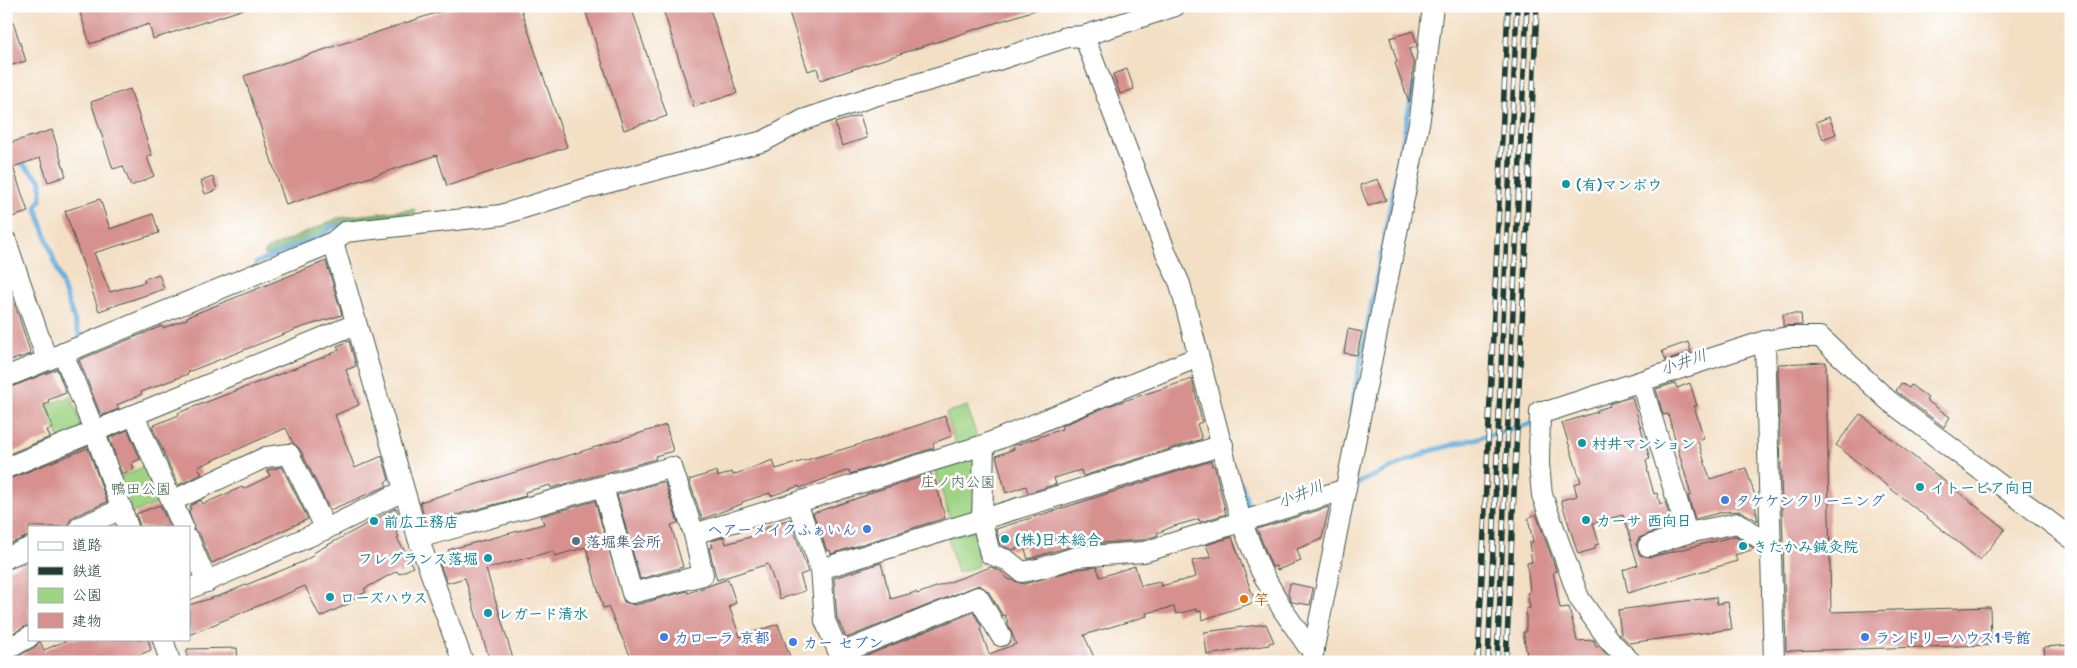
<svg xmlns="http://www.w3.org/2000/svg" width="2077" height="668" font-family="Mali,'Klee One',sans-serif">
<rect width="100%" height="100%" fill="#fff"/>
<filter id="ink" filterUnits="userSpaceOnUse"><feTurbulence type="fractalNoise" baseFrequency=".02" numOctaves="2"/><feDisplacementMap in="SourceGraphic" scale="10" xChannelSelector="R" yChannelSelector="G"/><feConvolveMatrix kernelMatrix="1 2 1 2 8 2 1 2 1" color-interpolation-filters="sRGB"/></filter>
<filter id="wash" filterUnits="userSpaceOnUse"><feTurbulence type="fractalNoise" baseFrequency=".0096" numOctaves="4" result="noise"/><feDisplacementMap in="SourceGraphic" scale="20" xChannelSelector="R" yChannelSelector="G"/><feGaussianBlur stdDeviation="1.12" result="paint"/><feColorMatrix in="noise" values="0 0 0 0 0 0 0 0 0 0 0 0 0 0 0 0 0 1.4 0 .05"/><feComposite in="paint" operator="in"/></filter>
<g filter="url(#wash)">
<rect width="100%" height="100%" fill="#f3dfc4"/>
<g fill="#9fd485" stroke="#5f885c">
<polygon points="71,396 81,424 77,433 60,440 46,406"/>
<polygon points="967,406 978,441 957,448 946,413"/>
<polygon points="978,456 975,507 970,517 951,523 935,469"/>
<polygon points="148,465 164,501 133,513 120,477"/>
<polygon points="975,530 978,566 957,573 948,538"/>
</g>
<polygon fill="#7fb672" stroke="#4f7a53" points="414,209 416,212 411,214 334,224 319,235 299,243 271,254 264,255 266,250 338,218"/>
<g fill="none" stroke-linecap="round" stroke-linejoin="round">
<g stroke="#63acdb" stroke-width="5">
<polyline points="6,89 6,95"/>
<polyline points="6,130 13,149"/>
<polyline points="17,159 41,181 41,199 36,207 80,337 84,335"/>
<polyline points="256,263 322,235 332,227 341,226"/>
<polyline points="1351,411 1414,83"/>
<polyline points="1241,483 1250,513"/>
<polyline points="1351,486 1430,451 1534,423"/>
</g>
</g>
<g id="blocks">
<g fill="#d6908e">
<polygon points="78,6 244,6 244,9 153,39 149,24 90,44"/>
<polygon points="457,6 520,6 567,147 447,186 437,155 286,205 244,76"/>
<polygon points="584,6 631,6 667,116 624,130"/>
<polygon points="662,6 709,6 737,93 694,107"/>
<polygon points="787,6 1037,6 1038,9 820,80 817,68 808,71"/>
<polygon points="6,10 9,10 26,61 6,67"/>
<polygon points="1413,31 1417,44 1416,47 1409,49 1414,64 1409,102 1395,63 1397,62 1390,38"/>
<polygon points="1127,69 1134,89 1120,94 1113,74"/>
<polygon points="130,89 152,156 147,157 154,176 131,186 123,166 113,169 91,102"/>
<polygon points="860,115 867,138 842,146 835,123"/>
<polygon points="1829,117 1836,134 1823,139 1816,122"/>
<polygon points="52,130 66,176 48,182 40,158 13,167 28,212 6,219 6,144"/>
<polygon points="213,177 217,190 205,194 201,181"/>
<polygon points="1378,179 1386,200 1368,206 1360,185"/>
<polygon points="100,199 110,229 153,214 159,233 94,253 110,292 145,282 144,279 159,274 164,289 99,311 65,211"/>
<polygon points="326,261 342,315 297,329 188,372 188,374 141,392 142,394 117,405 119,409 101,416 79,360 162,326 163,328 187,319 187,317"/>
<polygon points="6,290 8,290 16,308 31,354 6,362"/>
<polygon points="1783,314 1801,314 1802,325 1783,326"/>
<polygon points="1348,329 1362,332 1357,355 1344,353"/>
<polygon points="349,341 356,366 346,370 359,405 335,415 355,468 382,456 389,480 385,482 387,486 330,510 300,449 293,443 286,428 198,467 202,474 178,485 152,426 179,415 178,413 324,357 339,350 337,346"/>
<polygon points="1688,342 1691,352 1666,361 1662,351"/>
<polygon points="1826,362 1831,612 1990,607 1991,645 1786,651 1778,364"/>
<polygon points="57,369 66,393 48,400 49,403 44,405 53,428 47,430 50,437 9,454 6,448 6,389"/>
<polygon points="1192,379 1202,422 1197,424 1202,439 1083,476 1081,470 1054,478 1056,484 1028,493 1026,486 1006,493 996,456 1014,449 1013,446 1062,429 1061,426 1111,405"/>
<polygon points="1675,383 1677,388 1690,383 1697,406 1694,406 1704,439 1698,441 1710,479 1746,468 1756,499 1754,500 1758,521 1740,511 1723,512 1695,519 1688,496 1691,495 1668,414 1663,415 1656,389"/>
<polygon points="1901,383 1909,388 1911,385 1928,398 1926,400 1950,417 1944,427 1896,391"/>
<polygon points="1632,397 1650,459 1646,460 1648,469 1647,469 1654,494 1657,493 1660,504 1665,502 1672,525 1639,538 1636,544 1640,555 1651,557 1736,536 1754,549 1735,555 1737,561 1628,593 1623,570 1638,565 1623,515 1593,523 1599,544 1595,545 1595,549 1578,554 1561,500 1577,496 1574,484 1581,482 1562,423 1597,412 1597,410 1610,406 1609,404"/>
<polygon points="1860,414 2005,529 1980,560 1836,445"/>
<polygon points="945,416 952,436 936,442 933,444 934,448 850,474 849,470 800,488 799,486 771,496 770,493 742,502 742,504 702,519 689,480 717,471 718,477 732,472 733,475 773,460 776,469 874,440"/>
<polygon points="666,425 673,451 655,456 656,459 551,488 550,485 525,492 526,496 426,523 420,502"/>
<polygon points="128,430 140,459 132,463 134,469 122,474 109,438"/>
<polygon points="88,448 107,502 75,516 70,520 68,527 29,527 29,536 6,545 6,480"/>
<polygon points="1211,461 1212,466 1214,465 1226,514 1200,522 1199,519 1174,526 1157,533 1158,535 1142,540 1075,545 1028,559 1024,546 1012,550 1000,545 996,529"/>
<polygon points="282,467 308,519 212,563 200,535 194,530 189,510 191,509 190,506 201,500 203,504 242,487 243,489 270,476 267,470"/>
<polygon points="931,474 933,479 935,479 945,518 831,554 830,550 827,551 813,513 867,495 866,494"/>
<polygon points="662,482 665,483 678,523 671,525 683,567 640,579 617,495"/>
<polygon points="595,501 624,602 635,605 687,591 688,593 728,579 736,603 729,606 740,637 778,624 792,662 633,662 608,607 603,608 586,547 555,556 553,551 486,569 514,662 490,662 465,578 447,583 440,564 451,561 448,550 544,524 541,516"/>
<polygon points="160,505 170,527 140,527 136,514"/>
<polygon points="1329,507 1322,539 1297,549 1301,561 1277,570 1276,566 1272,567 1257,529"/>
<polygon points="396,508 403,528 396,531 399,537 397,538 413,567 399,574 397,571 364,589 366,592 351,600 352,602 320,617 305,586 189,635 189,605 219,596 302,562 314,555 313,553"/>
<polygon points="1536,514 1554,564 1556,571 1553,572 1560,608 1569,607 1577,641 1594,640 1596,647 1599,646 1614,662 1528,662 1523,632 1526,632 1526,609 1530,608 1527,593 1530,592 1527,563 1532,562 1529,543 1533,542 1528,518"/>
<polygon points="790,519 808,572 800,575 805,591 780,599 768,564 717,580 709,548 713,547 711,541 724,537 726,544 760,534 766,531 765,528"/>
<polygon points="1232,537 1255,602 1202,620 1201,611 1197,612 1197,609 1176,614 1174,607 1146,613 1147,616 1084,635 1096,662 857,662 856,660 973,612 982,627 980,628 989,654 1016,644 1005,615 1003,616 988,591 979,585 846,638 837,618 834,578 881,563 891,599 916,592 917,594 991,567 1001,571 1008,579 1024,584 1078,569 1097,567 1100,577 1135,566 1141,586 1160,582 1161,586 1196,577 1192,561 1211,557 1206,545"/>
<polygon points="28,562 29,625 7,636 6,570"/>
<polygon points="1290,583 1313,588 1310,605 1292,602 1288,594"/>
<polygon points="1716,597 1717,604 1728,602 1732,629 1629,643 1621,635 1618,610"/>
<polygon points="1266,624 1274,642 1269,643 1269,645 1207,655 1204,632"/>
<polygon points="70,639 148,639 151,650 137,656 138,662 15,662 15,658 35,647 40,641 44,650"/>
<polygon points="2071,645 2071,659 2045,661 2044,647"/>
<polygon points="237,648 238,662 187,662 187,649"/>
</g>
</g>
</g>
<g filter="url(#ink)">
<use href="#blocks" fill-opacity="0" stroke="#3f554a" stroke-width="1"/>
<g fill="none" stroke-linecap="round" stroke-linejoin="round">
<g stroke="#3f554a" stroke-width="22">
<g id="minor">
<polyline points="1084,36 1166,253 1180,284 1241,521 1261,571 1283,610 1307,645 1314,651"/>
<polyline points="6,241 47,360"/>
<polyline points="333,242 418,538 463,662"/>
<polyline points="1765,341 1774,662"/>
<polyline points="63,353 94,430 128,527"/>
<polyline points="6,377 333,242 345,232 501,215 591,187 764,141 803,120 871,97 983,65 1067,37 1084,36 1175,6"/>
<polyline points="1641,382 1687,533"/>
<polyline points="984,445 982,521 990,554 1007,560 1022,572 1042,568 1076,557 1144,552 1346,489"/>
<polyline points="6,468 134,415"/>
<polyline points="603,487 632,593 703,575 694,534"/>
<polyline points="172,501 266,457 289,454 326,529"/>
<polyline points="797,503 821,569 825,621 843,662"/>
<polyline points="80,527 122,509"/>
<polyline points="183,527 134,415 356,324"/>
<polyline points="418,538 672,467 694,534 984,445 1198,357"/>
<polyline points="189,540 207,582"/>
<polyline points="1648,546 1687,533 1738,523 1770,546"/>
<polyline points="6,558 29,548"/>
<polyline points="821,569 1223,445"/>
<polyline points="189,589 326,529 403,491"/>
<polyline points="163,639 170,662"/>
<polyline points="6,650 29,637"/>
<polyline points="839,654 978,597 1001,636"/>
<polyline points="1311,662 1420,118 1433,6"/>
<polyline points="1631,662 1608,639 1579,598 1542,495 1539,464 1540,411 1549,411 1765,341 1788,337 1820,337 1889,401 2071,538"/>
</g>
</g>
<use href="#minor" stroke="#fff" stroke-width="20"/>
<g stroke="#1f3d34" stroke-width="5.5">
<g id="rail">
<polyline points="1478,662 1508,6"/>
<polyline points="1488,662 1517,6"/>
<polyline points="1497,662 1527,6"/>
<polyline points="1506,662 1537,6"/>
</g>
</g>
<use href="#rail" stroke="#fff" stroke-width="4" stroke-dasharray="11" stroke-linecap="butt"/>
</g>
</g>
<g fill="#0f9aa8" stroke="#fff" stroke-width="2">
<circle cx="1566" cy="184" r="5"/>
<circle cx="1582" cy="443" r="5"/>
<circle cx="1920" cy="487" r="5"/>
<circle cx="1586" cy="520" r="5"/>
<circle cx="374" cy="521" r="5"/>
<circle cx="1005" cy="539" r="5"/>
<circle cx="1743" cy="546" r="5"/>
<circle cx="488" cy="558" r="5"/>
<circle cx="330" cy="597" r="5"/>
<circle cx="488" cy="613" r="5"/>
</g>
<g fill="#3f7fe0" stroke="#fff" stroke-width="2">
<circle cx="1725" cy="500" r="5"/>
<circle cx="867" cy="529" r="5"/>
<circle cx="664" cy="637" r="5"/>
<circle cx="1865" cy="637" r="5"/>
<circle cx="793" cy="642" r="5"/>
</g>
<circle fill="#5c6f8a" stroke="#fff" stroke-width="2" cx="576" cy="541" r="5"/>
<circle fill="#e8710a" stroke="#fff" stroke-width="2" cx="1244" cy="599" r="5"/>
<g text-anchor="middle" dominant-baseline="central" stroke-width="5" stroke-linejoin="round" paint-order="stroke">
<g font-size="15" font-weight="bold" fill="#0d838f" stroke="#fff" text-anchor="start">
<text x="1576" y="184">(有)マンボウ</text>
<text x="1592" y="443">村井マンション</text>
<text x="1930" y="487">イトーピア向日</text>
<text x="1596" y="520">カーサ 西向日</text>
<text x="384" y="521">前広工務店</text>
<text x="1015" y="539">(株)日本総合</text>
<text x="1753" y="546">きたかみ鍼灸院</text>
<text x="478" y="558" text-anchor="end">フレグランス落堀</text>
<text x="340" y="597">ローズハウス</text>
<text x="498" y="613">レガード清水</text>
</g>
<g font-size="15" fill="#3f6348" stroke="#fff">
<text x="958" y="481">庄ノ内公園</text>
<text x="141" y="488">鴨田公園</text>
</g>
<g font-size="15" font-weight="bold" fill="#366cbe" stroke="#fff" text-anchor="start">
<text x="1735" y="500">タケケンクリーニング</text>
<text x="857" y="529" text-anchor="end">ヘアーメイクふぁいん</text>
<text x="674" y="637">カローラ 京都</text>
<text x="1875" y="637">ランドリーハウス1号館</text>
<text x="803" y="642">カー セブン</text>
</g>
<g font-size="15" font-weight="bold" fill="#4e5e75" stroke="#fff" text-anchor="start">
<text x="586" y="541">落堀集会所</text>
</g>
<g font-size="15" font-weight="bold" fill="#c56008" stroke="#fff" text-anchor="start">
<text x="1254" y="599">竿</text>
</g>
<g font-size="16" font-style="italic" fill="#37646e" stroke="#fff">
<text transform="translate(1683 361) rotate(-19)">小井川</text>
<text transform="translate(1300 493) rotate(-22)">小井川</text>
</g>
</g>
<rect width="2077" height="668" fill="none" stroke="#fff" stroke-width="25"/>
<rect x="28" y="526" width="162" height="115" fill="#ffffff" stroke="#a5b1ae"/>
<rect x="38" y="542" width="25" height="8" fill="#ffffff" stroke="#a5b1ae"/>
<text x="72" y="550" font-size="15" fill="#1f3d34">道路</text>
<rect x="38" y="567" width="25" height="8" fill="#1f3d34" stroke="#a5b1ae"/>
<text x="72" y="576" font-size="15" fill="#1f3d34">鉄道</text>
<rect x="38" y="588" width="25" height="15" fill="#9fd485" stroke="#a5b1ae"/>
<text x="72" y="600" font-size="15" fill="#1f3d34">公園</text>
<rect x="38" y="613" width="25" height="15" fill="#d6908e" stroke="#a5b1ae"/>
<text x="72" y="626" font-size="15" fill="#1f3d34">建物</text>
</svg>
